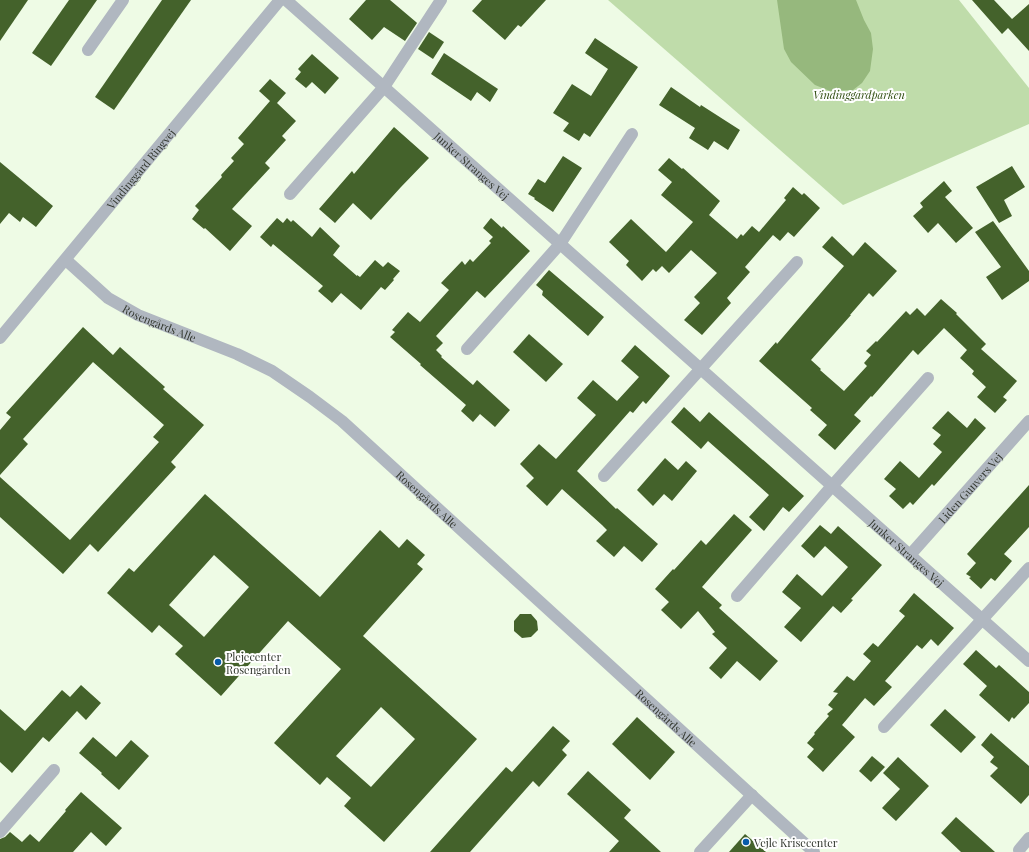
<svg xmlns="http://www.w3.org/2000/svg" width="1029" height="852" font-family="'Playfair Display',serif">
<rect width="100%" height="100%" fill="#eefbe5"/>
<polygon fill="#bfdcaa" points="608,0 959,0 1029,88 1029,124 843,205"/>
<polygon fill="#96b87d" points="777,0 856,0 864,20 871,33 873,49 870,71 862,83 853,90 830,91 815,85 791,62 784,49"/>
<g fill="#44622b" fill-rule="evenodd">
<polygon points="0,0 28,0 0,41"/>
<polygon points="69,0 97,0 51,66 32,53"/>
<polygon points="162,0 191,0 114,110 95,97"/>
<polygon points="366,0 390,0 416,22 417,23 405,41 384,27 372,40 349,19"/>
<polygon points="482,0 546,0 521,27 518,25 505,40 472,11"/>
<polygon points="972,0 994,0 1012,19 1029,4 1029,51 1008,28 1002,34"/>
<polygon points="429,32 444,42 433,59 418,49"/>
<polygon points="595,38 638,67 590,137 584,133 579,141 563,131 569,123 553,113 572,84 591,96 608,69 585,53"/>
<polygon points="444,53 498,89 490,102 477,92 471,101 431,74"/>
<polygon points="312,54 339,78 325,94 312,82 306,88 295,79 301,72 298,69"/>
<polygon points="270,79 286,93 277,103 296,121 282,136 286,140 265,163 270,168 232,209 252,226 230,251 205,228 204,229 192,219 199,210 195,206 222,177 221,175 234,161 231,158 244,144 238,138 270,101 259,91"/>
<polygon points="671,87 700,107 701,105 740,130 728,150 714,141 708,150 689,138 695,128 659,105"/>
<polygon points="394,127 429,158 401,187 371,220 353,203 335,223 319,209 352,171 354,174"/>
<polygon points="563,156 582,168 553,212 534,199 535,198 528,194 538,179 545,183"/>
<polygon points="669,158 682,169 683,168 720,201 709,215 737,239 741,234 743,236 752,226 759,232 786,200 784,198 793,187 802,195 804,193 820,208 794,237 788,232 780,241 773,235 745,267 750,272 727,298 731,303 702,335 684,320 700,303 694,297 717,273 691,250 669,273 662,266 656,272 653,269 642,281 626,265 629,261 609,242 631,219 666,252 693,222 661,195 672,182 658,170"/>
<polygon points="0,162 53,206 36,227 23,217 20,222 9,213 0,224"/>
<polygon points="1012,166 1025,187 1004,200 1012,216 999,223 976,187"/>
<polygon points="944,181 952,191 945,197 973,228 956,243 938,223 928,233 913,216 923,207 920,203"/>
<polygon points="277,218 283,223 287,218 291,222 293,220 312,237 320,227 340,246 333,255 357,276 357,275 360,277 375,260 383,267 388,262 400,271 393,279 394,280 385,290 381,287 361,310 341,293 332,303 318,291 323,286 273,244 271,247 260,237"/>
<polygon points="491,218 502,228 503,226 530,251 485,298 477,291 436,336 443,343 436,350 442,356 441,357 473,385 477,380 510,410 495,427 480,414 473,422 461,411 466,405 420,365 421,364 390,337 395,332 392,330 408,312 420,322 449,290 441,283 462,261 465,265 470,259 473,262 491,243 489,241 493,237 483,228"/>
<polygon points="993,221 1029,271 1029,281 1002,300 986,277 1001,267 975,232"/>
<polygon points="832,236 853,256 865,242 897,271 873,297 869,293 850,315 851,315 811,360 821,369 820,370 844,391 867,366 864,363 871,355 866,351 876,341 877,342 906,311 910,315 917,308 925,316 941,299 957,313 956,314 986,344 981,349 1017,381 1003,397 1007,400 995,413 977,397 986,387 972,374 974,371 960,358 967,350 944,328 918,355 913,350 872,397 871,396 854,415 861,421 835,450 818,435 827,425 810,410 812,408 759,361 776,342 777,344 844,266 822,247"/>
<polygon points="549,270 604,317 588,336 542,295 543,291 536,285"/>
<polygon points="83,327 113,355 120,347 165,387 163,389 204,425 171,462 176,467 98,552 90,544 63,574 0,517 0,477 70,540 159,442 153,437 164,425 93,362 23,439 28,444 0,475 0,430 11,417 6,413"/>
<polygon points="529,334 563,364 546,382 513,352"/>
<polygon points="635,345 670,376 646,404 643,401 633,413 630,411 577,471 616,509 617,508 658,544 642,562 624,546 614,557 596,541 607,530 602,525 562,489 547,506 526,486 534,478 520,464 539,444 556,459 596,415 577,398 593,380 617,401 639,377 621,361"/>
<polygon points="684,407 700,422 709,412 804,496 789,512 783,507 764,531 749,517 769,495 708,441 701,449 671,422"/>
<polygon points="948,411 967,428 975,418 986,428 934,486 932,484 913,505 910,502 903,509 889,496 896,489 884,479 900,461 919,478 942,452 933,444 941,435 932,428"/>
<polygon points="665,458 678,470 686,461 697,471 672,501 664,494 653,506 637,490"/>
<polygon points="1029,485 1029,527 1004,554 1012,561 995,581 991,578 981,589 969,578 971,577 966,574 976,563 967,554"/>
<path d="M205,494L320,597L380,530L399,548L407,539L425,555L417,564L423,569L363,636L477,739L384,842L344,806L351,798L327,777L320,785L274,743L341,669L288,621L221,696L175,654L183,646L159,625L152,633L107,593L129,568L134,572ZM214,555L249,587L204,637L169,605ZM381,707L415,739L371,787L336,756Z"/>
<polygon points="734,514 752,530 702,587 722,605 719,608 778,661 760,681 737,661 721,679 709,668 727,648 712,634 715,632 698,611 681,629 661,610 669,602 655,589 673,569 674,570 701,540 706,545"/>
<polygon points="820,525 831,534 838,526 882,565 851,599 853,600 841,613 833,606 801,642 784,627 801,608 782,592 797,574 822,596 848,567 825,546 814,558 801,546"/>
<polygon points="914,593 954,628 938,646 931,639 922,649 917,645 885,681 892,687 874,706 865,698 842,725 855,737 823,772 807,757 814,749 807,743 815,734 814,733 829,716 827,714 833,709 828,705 838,693 833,692 847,676 854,681 871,661 863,654 873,643 878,647 905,616 899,611"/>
<polygon points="520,614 531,614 537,621 538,630 531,637 522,638 514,631 514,621"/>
<polygon points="976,650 996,668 999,665 1029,692 1029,703 1014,719 1012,717 1009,722 979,695 987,686 963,664"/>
<polygon points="81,685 101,703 86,720 77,711 49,742 43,737 12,773 0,762 0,709 25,731 62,690 70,697"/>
<polygon points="945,709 976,737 961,753 930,725"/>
<polygon points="637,717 675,752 650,780 612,744"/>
<polygon points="553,726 570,741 562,750 567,755 539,787 533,781 470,852 430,852 506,767 512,772"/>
<polygon points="991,733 1029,766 1029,795 1021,804 990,776 998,768 990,762 994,757 981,745"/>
<polygon points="93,737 116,757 131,740 149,756 119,790 101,774 102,773 79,753"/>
<polygon points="872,756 885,767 871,782 859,771"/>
<polygon points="898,757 929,786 896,821 882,808 900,789 883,773"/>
<polygon points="588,771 631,810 624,818 661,852 609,852 619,841 567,794"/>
<polygon points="81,792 122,828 106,846 91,832 73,852 0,852 0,839 5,837 10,832 22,842 30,834 39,842 66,811 65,810"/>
<polygon points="956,817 995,852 961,852 941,833"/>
<polygon points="745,834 766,852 729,852"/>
</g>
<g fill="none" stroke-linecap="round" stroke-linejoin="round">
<g stroke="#b0b7c0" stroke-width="12">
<path id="s1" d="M286,0L1029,661"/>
<polyline points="88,50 123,0"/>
<polyline points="290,194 384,87 441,0"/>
<path id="s2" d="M66,260L108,298L138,315L237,354L272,371L310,397L342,421L814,852"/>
<path id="s3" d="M0,338L280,0"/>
<polyline points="467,349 560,244 632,134"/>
<polyline points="604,476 797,262"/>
<path id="s4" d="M910,555L1029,421"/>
<polyline points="737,596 832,486 928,378"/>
<polyline points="884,727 1029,568"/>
<polyline points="0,832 54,770"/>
<polyline points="1019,850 1029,838"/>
<polyline points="700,852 752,795"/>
</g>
</g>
<g fill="#085ba9" stroke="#fff" stroke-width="1.5">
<circle cx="218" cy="662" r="4"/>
<circle cx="746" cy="842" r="4"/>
</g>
<g text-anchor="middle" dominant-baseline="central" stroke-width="4" stroke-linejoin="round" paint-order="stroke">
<g font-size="11" font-style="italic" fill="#304e11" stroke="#fff">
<text x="859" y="94">Vindinggårdparken</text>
</g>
<g font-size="11" fill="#32372e" stroke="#fff">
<text stroke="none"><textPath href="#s1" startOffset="249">Junker Stranges Vej</textPath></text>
<text stroke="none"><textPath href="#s3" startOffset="220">Vindinggård Ringvej</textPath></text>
<text stroke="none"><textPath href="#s2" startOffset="114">Rosengårds Alle</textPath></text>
<text stroke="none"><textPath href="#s4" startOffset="90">Liden Gunvers Vej</textPath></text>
<text stroke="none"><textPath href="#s2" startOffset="438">Rosengårds Alle</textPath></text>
<text stroke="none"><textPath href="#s1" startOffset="831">Junker Stranges Vej</textPath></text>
<text stroke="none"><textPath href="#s2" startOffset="762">Rosengårds Alle</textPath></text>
</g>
<g font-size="11" fill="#32372e" stroke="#fff" text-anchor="start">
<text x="226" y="656">Plejecenter<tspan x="226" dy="13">Rosengården</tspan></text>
<text x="754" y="842">Vejle Krisecenter</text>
</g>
</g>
</svg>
